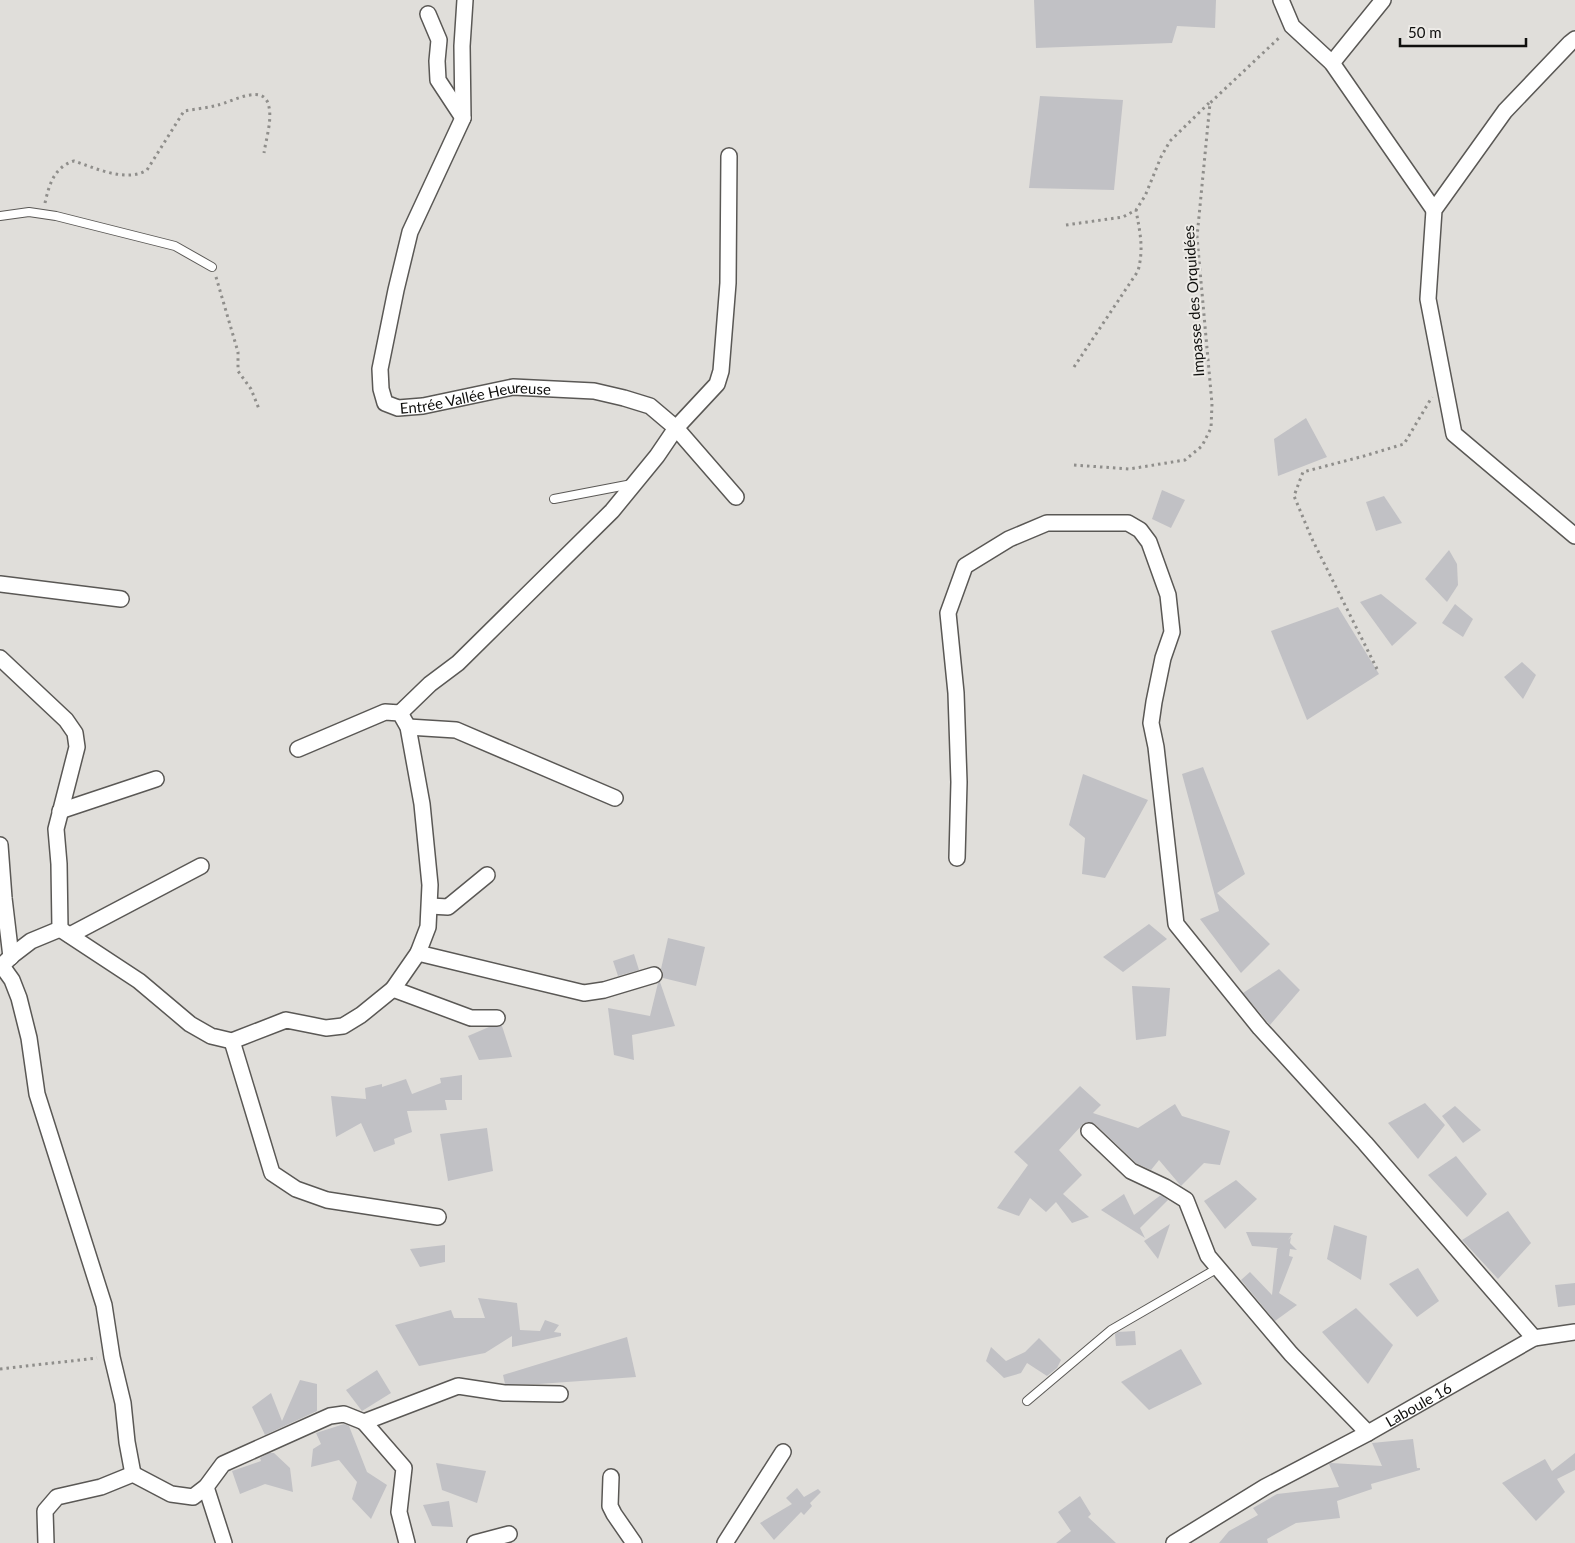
<svg xmlns="http://www.w3.org/2000/svg" width="1575" height="1543" font-family="Lato,sans-serif">
<rect width="100%" height="100%" fill="#e0deda"/>
<g fill="#c1c1c5">
<polygon points="1034,0 1216,0 1215,28 1177,26 1172,43 1036,48"/>
<polygon points="1040,96 1123,100 1114,190 1029,188"/>
<polygon points="1306,418 1327,457 1278,476 1274,439"/>
<polygon points="1162,490 1185,500 1171,528 1152,519"/>
<polygon points="1384,496 1402,523 1376,531 1366,502"/>
<polygon points="1449,550 1457,564 1458,585 1447,602 1425,579"/>
<polygon points="1381,594 1417,623 1392,646 1360,602"/>
<polygon points="1455,604 1473,619 1463,637 1442,623"/>
<polygon points="1338,607 1379,674 1307,720 1271,631"/>
<polygon points="1522,662 1536,675 1523,699 1504,677"/>
<polygon points="1203,767 1245,874 1217,893 1270,944 1241,973 1200,919 1219,911 1182,774"/>
<polygon points="1083,774 1148,800 1105,878 1082,874 1085,838 1069,825"/>
<polygon points="1149,924 1167,939 1123,972 1103,957"/>
<polygon points="668,938 705,947 696,986 663,978 663,973 661,969"/>
<polygon points="634,954 639,970 618,976 613,961"/>
<polygon points="1279,969 1300,990 1270,1025 1243,993"/>
<polygon points="660,982 675,1026 632,1035 634,1060 614,1055 608,1008 650,1016 658,983"/>
<polygon points="1132,986 1170,988 1166,1036 1136,1040"/>
<polygon points="502,1026 512,1057 479,1060 468,1036 489,1027"/>
<polygon points="462,1075 462,1100 445,1100 447,1110 407,1111 412,1132 394,1139 395,1144 374,1152 361,1123 336,1137 331,1096 366,1099 365,1088 382,1084 382,1087 406,1079 412,1094 441,1083 440,1078"/>
<polygon points="1080,1086 1101,1105 1093,1113 1138,1128 1175,1104 1182,1116 1230,1131 1220,1165 1204,1163 1181,1186 1159,1160 1151,1170 1136,1163 1095,1124 1087,1122 1083,1124 1059,1150 1082,1175 1063,1194 1089,1217 1072,1223 1056,1202 1046,1212 1030,1198 1019,1216 997,1208 1028,1165 1014,1152"/>
<polygon points="1425,1103 1445,1125 1418,1159 1388,1123"/>
<polygon points="1455,1106 1481,1130 1463,1143 1442,1116"/>
<polygon points="487,1128 493,1171 448,1181 440,1134"/>
<polygon points="1456,1156 1487,1194 1467,1217 1428,1175"/>
<polygon points="1236,1180 1257,1199 1225,1229 1204,1201"/>
<polygon points="1124,1194 1134,1215 1161,1195 1168,1200 1140,1228 1145,1238 1101,1210"/>
<polygon points="1508,1211 1531,1243 1498,1279 1462,1240"/>
<polygon points="1170,1224 1158,1259 1144,1241"/>
<polygon points="1334,1225 1367,1236 1361,1280 1327,1259"/>
<polygon points="1246,1232 1293,1233 1288,1240 1291,1237 1290,1243 1297,1250 1290,1249 1289,1256 1293,1257 1279,1293 1297,1305 1275,1321 1241,1280 1250,1272 1272,1295 1277,1249 1278,1248 1252,1246"/>
<polygon points="445,1245 445,1262 420,1267 410,1249"/>
<polygon points="1418,1268 1439,1301 1417,1317 1389,1284"/>
<polygon points="1575,1283 1575,1305 1558,1307 1555,1285"/>
<polygon points="478,1298 517,1303 520,1330 540,1331 545,1320 559,1325 554,1332 561,1333 561,1336 512,1347 512,1336 485,1353 419,1366 395,1325 451,1310 454,1318 485,1318"/>
<polygon points="1356,1308 1393,1345 1368,1384 1322,1332"/>
<polygon points="1135,1331 1136,1345 1116,1346 1115,1334 1118,1332"/>
<polygon points="627,1337 636,1377 539,1384 505,1384 503,1375"/>
<polygon points="1039,1338 1061,1360 1057,1368 1047,1376 1027,1363 1021,1373 1004,1378 986,1361 991,1347 1006,1361 1025,1352"/>
<polygon points="1181,1349 1202,1384 1149,1410 1121,1382"/>
<polygon points="377,1370 391,1393 362,1411 346,1390"/>
<polygon points="300,1380 317,1384 317,1411 265,1435 252,1407 271,1393 282,1421"/>
<polygon points="344,1424 349,1426 367,1472 387,1485 371,1519 352,1499 357,1482 339,1460 311,1467 313,1449 321,1444 316,1433"/>
<polygon points="1413,1439 1417,1468 1420,1468 1420,1470 1371,1484 1372,1489 1337,1501 1340,1518 1296,1523 1267,1539 1268,1543 1219,1543 1229,1531 1258,1515 1253,1508 1277,1494 1339,1487 1329,1464 1331,1463 1382,1466 1372,1443"/>
<polygon points="269,1453 274,1453 290,1468 293,1492 265,1484 240,1494 232,1471 261,1461 260,1458"/>
<polygon points="1575,1453 1575,1470 1557,1479 1565,1492 1536,1521 1502,1483 1545,1459 1552,1471"/>
<polygon points="436,1463 486,1471 477,1503 442,1490"/>
<polygon points="797,1488 804,1497 818,1489 821,1492 810,1503 812,1506 804,1515 801,1512 774,1540 760,1523 792,1504 786,1498"/>
<polygon points="1080,1496 1091,1514 1088,1517 1116,1543 1056,1543 1071,1531 1058,1512"/>
<polygon points="449,1501 453,1527 432,1526 423,1505"/>
</g>
<g fill="none" stroke-linecap="round" stroke-linejoin="round">
<g stroke="#5a5855" stroke-width="10">
<g id="service">
<polyline points="0,216 29,212 56,216 175,246 212,267"/>
<polyline points="554,499 632,484"/>
<polyline points="1027,1401 1111,1330 1218,1268"/>
</g>
</g>
<g stroke="#5a5855" stroke-width="18">
<g id="minor">
<path id="s1" d="M465,0L462,46L463,118L410,232L396,290L380,369L381,389L385,403L398,408L423,406L513,387L594,391L624,398L650,406L676,428L736,497"/>
<polyline points="1281,0 1292,26 1332,63 1434,210"/>
<polyline points="428,14 439,40 437,61 438,80 463,118"/>
<polyline points="1575,39 1570,43 1505,111 1434,210 1428,299 1454,434 1575,536"/>
<polyline points="1332,63 1383,0"/>
<polyline points="0,584 121,599"/>
<polyline points="0,658 66,720 75,733 77,747 56,829 59,864 60,929 31,941 14,954 0,967"/>
<polyline points="400,713 430,684 458,663 612,511 657,456 676,428 717,384 721,371 728,283 729,156"/>
<polyline points="408,727 456,730 615,798"/>
<polyline points="60,811 156,779"/>
<polyline points="0,845 4,898 11,957"/>
<polyline points="957,858 959,782 956,693 948,613 965,566 1009,539 1047,523 1128,523 1140,530 1149,542 1168,595 1172,632 1163,658 1154,702 1151,723 1156,747 1176,924 1260,1028 1365,1143 1534,1338"/>
<polyline points="430,906 448,907 487,875"/>
<polyline points="60,929 139,981 190,1024 211,1036 232,1041 286,1020 326,1028 343,1026 361,1015 393,989 418,953 428,927 430,885 422,804 408,727 400,713 385,712 298,749"/>
<polyline points="70,935 201,866"/>
<polyline points="418,953 584,993 604,990 654,975"/>
<polyline points="2,966 12,980 19,998 29,1038 37,1094 104,1305 112,1357 123,1403 127,1442 133,1474"/>
<polyline points="393,989 471,1018 497,1018"/>
<polyline points="232,1041 272,1173 296,1189 327,1200 438,1217"/>
<polyline points="1089,1131 1131,1171 1165,1187 1186,1200 1208,1256 1291,1354 1368,1433"/>
<polyline points="364,1422 404,1468 399,1512 407,1543"/>
<polyline points="611,1477 610,1506 614,1514 634,1543"/>
<polyline points="206,1487 224,1543"/>
<polyline points="46,1543 45,1511 57,1497 101,1487 133,1474 171,1494 193,1497 206,1487 223,1464 330,1416 344,1414 364,1422 458,1386 504,1393 560,1394"/>
<polyline points="475,1543 509,1534"/>
<polyline points="725,1543 783,1452"/>
<path id="s2" d="M1174,1543L1265,1487L1368,1433L1534,1338L1575,1332"/>
</g>
</g>
<g stroke="#8f8e8b" stroke-width="3" stroke-dasharray="2.5 4" stroke-linecap="butt">
<path d="M45,203C49,185 54,167 74,161C95,168 127,183 147,170L184,111C195,109 207,108 218,105C232,102 265,82 269,107C272,121 266,139 264,153"/>
<polyline points="1066,225 1123,217 1136,210 1145,196 1161,157 1170,141 1209,103"/>
<polyline points="216,277 238,352 238,371 251,389 259,409"/>
<path d="M1074,367L1138,271C1144,248 1140,233 1136,210"/>
<polyline points="1074,465 1129,469 1185,460 1202,446 1211,428 1212,404 1197,237 1210,103 1281,36"/>
<polyline points="1377,669 1312,539 1294,496 1303,472 1364,456 1404,444 1432,397"/>
<polyline points="0,1369 97,1358"/>
</g>
<use href="#service" stroke="#fff" stroke-width="8"/>
<use href="#minor" stroke="#fff" stroke-width="15"/>
</g>
<g text-anchor="middle" dominant-baseline="central" stroke-width="4" stroke-linejoin="round" paint-order="stroke">
<g font-size="15" fill="#0f0f0d" stroke="#edebe7">
<text transform="translate(1193 301) rotate(-94)">Impasse des Orquidées</text>
<text stroke="none"><textPath href="#s1" startOffset="511">Entrée Vallée Heureuse</textPath></text>
<text stroke="none"><textPath href="#s2" startOffset="281">Laboule 16</textPath></text>
</g>
</g>
<path d="M1400 38v8h126v-8" fill="none" stroke="#0f0f0d" stroke-width="2.5"/>
<text x="1408" y="38" font-size="15" fill="#0f0f0d" stroke="#edebe7" stroke-width="4" paint-order="stroke">50 m</text>
</svg>
